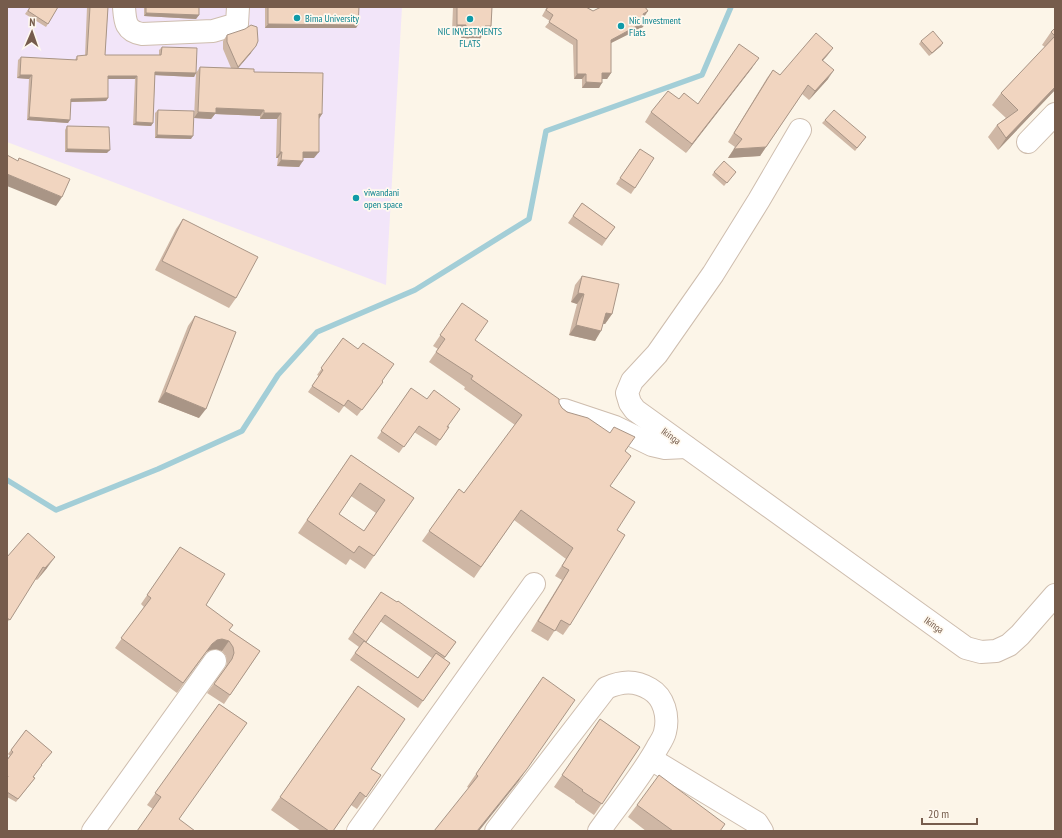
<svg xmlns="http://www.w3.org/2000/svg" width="1062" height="838" font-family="'PT Sans Narrow',sans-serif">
<rect width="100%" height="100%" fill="#fcf5e8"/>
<polygon fill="#f2e5f9" points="7,7 402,7 386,285 7,142"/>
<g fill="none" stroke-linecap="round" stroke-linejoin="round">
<polyline stroke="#a3ced7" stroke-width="5.5" points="7,480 56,510 158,469 242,431 278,375 317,332 415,290 529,219 546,131 702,75 731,7"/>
<g stroke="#cebdae" stroke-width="24">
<g id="minor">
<path d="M124,7C125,21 125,31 142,34L213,31L237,24L238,7"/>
<polyline points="800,130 759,200 713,274 657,354 632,381 627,393 630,403 635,410 966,648 981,652 996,651 1009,645 1020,635 1055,595"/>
<polyline points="1028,142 1055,114"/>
<polyline points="564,410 615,427 652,445 665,448 686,447"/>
<polyline points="651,759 757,823 762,831"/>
<polyline points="93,831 215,661"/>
<polyline points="358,831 534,584"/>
<path d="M496,831L606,688C622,681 635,680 650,689C664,697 669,716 665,732C664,737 660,743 657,748C641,777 618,804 599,831"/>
</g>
</g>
<use href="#minor" stroke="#fff" stroke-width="22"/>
</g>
<g fill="#cfb7a5" fill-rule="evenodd">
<polygon points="30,7 58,7 46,27 25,14"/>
<polygon points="87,7 108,7 105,55 159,55 159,50 162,47 196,73 200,67 231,68 223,49 223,41 227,35 251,53 238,68 254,72 322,114 319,119 314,158 303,158 299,167 277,166 278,158 276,158 277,119 260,119 260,116 215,114 211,119 194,118 196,73 194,77 155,75 153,123 151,126 133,125 135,79 108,79 108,98 106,101 71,102 68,123 27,120 29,79 17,78 18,60 21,57 75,60 77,56 85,56"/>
<polygon points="144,7 199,7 199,15 196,19 144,16"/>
<polygon points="265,7 359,7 356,28 265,28"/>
<polygon points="453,7 492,7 491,26 487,33 484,33 480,39 461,38 461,32 452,32"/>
<polygon points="547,7 586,7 593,11 644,16 643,27 611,43 611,73 607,79 602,79 599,88 582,88 582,79 574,79 573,45 545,27 550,21 542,16"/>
<polygon points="1055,28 1055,90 998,150 988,137 997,125 1006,118 992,105 1001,93 1045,47 1042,45 1051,32"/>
<polygon points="921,41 941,46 929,56 919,44"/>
<polygon points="833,48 823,60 828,79 809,100 802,94 760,156 728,158 735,147 728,142 767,78 773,70 780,75"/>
<polygon points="752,68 686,153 645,122 651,112 679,99 698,104"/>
<polygon points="158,110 191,139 155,138 155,113"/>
<polygon points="825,120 866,137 855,151 822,123"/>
<polygon points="67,126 107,153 65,152 65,130"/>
<polygon points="640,149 635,188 631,194 616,184"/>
<polygon points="714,172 736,172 724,186 712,175"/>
<polygon points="582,203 615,227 602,246 568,223"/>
<polygon points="183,219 236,298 229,308 155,270 176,229"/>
<polygon points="582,276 612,314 605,324 603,324 595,341 569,335 577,304 571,302 575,285"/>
<polygon points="462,303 475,340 559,403 562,408 625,451 610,486 617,530 570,625 563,635 555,630 548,641 531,631 562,580 555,576 566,559 514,520 474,578 422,541 459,489 464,493 515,425 464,389 465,387 429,362 438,349 433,346"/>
<polygon points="195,316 199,418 158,402 188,326"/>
<polygon points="343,338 382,381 378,389 357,416 344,406 339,413 308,392 319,376 317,375"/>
<polygon points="411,388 449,427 436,446 414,432 399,453 377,438"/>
<path d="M351,455L414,498L365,569L350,559L346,565L298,533ZM351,496L376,513L364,531L339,514Z"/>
<polygon points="180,547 206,605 229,630 260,651 224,704 207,693 225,668 227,663 226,656 222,651 216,649 210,650 205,653 177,693 115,648 144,607 141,604"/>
<polygon points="7,557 47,568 37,580 35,579 7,623"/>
<path d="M381,592L456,642L444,659L450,663L418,708L350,660L359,647L348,639ZM380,621L432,658L418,678L366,642Z"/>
<polygon points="543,677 518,782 469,788 467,787"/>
<polygon points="358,686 371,769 381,775 357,809 351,805 333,831 301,831 271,810"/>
<polygon points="219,704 247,723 153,809 147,805"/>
<polygon points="600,719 640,747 594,815 575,802 575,801 554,787"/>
<polygon points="26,730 52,752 41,765 33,777 35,778 16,802 7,797 7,760 10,756 8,754"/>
<polygon points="637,805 720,831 646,831 628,817"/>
</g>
<g fill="#a99586">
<polygon points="648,11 644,17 643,14"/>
<polygon points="146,13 199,15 196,19 144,16"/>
<polygon points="646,21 643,27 607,45 611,40"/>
<polygon points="268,24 358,25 356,28 265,28"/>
<polygon points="457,25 466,25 461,32 452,32"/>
<polygon points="485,26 491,26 487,33 484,33 480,39 461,38 466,31"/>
<polygon points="943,43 941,46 929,56 932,53"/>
<polygon points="256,46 251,53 234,73 238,67"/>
<polygon points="833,48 827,56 816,68 822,60"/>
<polygon points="759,58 752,68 686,153 692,144"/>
<polygon points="834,70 828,79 809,100 815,91"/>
<polygon points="155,72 196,73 194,77 153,75"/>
<polygon points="602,73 611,73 607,79 599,79"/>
<polygon points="577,74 586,74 582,79 574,79"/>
<polygon points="20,75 32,75 29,79 17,78"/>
<polygon points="108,76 137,76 135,79 106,79"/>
<polygon points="586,82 602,83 599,88 582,88"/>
<polygon points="1055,87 1055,90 998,150 1006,138"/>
<polygon points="108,98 106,101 69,102 71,99"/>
<polygon points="216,108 264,110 260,116 215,114 211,119 194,118 198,112"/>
<polygon points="264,113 281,113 277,119 260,119"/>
<polygon points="319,114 322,114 318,120"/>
<polygon points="29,117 70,120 68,123 27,120"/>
<polygon points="136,122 153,123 151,126 133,125"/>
<polygon points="157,135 193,136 191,139 155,138"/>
<polygon points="766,147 760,156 728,158 734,149"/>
<polygon points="67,149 110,150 107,153 65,152"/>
<polygon points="280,152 282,152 278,158 276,158"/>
<polygon points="303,152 319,152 314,158 299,158"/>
<polygon points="281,160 303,161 299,167 277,166"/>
<polygon points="7,174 62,197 56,206 7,186"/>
<polygon points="578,293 584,294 577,304 571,302"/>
<polygon points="606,313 612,314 605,324 599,323"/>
<polygon points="576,325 601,331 595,341 569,335"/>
<polygon points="165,392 206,409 199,418 158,402"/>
<polygon points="55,557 47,568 37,580 45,568"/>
<polygon points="222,639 229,641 222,651 216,649 210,650 205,653 177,693 212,644 217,640"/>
<polygon points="527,769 518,782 479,831 477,831"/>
</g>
<g fill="#f1d5c0" stroke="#a99586" fill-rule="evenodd">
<polygon points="30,7 58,7 48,24 28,11"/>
<polygon points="90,7 108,7 105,55 161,55 162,47 197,48 196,73 155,72 153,123 136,122 137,76 108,76 108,98 71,99 70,120 29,117 32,75 20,75 21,57 77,60 77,56 87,55"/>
<polygon points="146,7 199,7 199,15 146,13"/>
<polygon points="268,7 359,7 358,25 268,24"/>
<polygon points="457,7 492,7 491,26 485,26 485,32 466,31 466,25 457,25"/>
<polygon points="548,7 586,7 593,11 601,7 645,7 648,11 643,14 646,21 611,40 611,73 602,73 602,83 586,82 586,74 577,74 577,40 549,22 553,15 546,10"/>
<polygon points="251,25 257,27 258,41 256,46 238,67 227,42 227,35 245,29"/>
<polygon points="1055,28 1055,87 1006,138 997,125 1018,110 1001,93 1055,36 1051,32"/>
<polygon points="933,31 943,43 932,53 921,41"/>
<polygon points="816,33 833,48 822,60 834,70 815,91 808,85 766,147 734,149 742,139 734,133 773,70 780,75"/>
<polygon points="739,44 759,58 692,144 651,112 668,91 679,99 684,93 698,104"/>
<polygon points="200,67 254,69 254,72 323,73 322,114 319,114 319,152 303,152 303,161 281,160 282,152 280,152 281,113 264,113 264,110 216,108 216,113 198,112"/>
<polygon points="158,110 194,111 193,136 157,135"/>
<polygon points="834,110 866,137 857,148 825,120"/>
<polygon points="67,126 109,127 110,150 67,149"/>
<polygon points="640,149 654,158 635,188 620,178"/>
<polygon points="7,155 18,161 19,158 70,179 62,197 7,174"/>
<polygon points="724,161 736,172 727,183 714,172"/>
<polygon points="582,203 615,227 606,239 573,216"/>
<polygon points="183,219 258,257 236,298 162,261"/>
<polygon points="582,276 619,284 612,314 606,313 601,331 576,325 584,294 578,293"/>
<polygon points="462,303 488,321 475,340 559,399 559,403 562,408 567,412 588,418 610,433 614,427 635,437 625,451 631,456 610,486 635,502 617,530 625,535 570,625 561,620 555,631 538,621 569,570 562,566 573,548 521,510 481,567 429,531 459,489 464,493 522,415 471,379 473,376 436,352 445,339 440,335"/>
<polygon points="195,316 236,332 206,409 165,392"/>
<polygon points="343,338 358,349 363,343 394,364 382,381 383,382 362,410 348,400 344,406 312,386 323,370 321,368"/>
<polygon points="411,388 427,399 434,390 460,409 447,427 449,427 440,440 419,426 404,447 381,431"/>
<path d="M351,455L414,498L374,556L359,546L354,553L307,520ZM360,483L385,500L364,531L339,514Z"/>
<polygon points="28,533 55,557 45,568 43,567 10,620 7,618 7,557"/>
<polygon points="180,547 225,574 206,605 233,625 229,630 260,651 230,695 214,684 232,659 234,653 233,647 229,641 222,639 217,640 212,644 183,683 121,638 151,598 147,595"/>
<polygon points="381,592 397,602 398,601 456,642 445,657 385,615 366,642 353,632"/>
<polygon points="364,641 418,678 436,653 450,663 423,701 355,653"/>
<polygon points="543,677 575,700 527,769 477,831 434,831 478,776 476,774"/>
<polygon points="358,686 405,719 371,769 381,775 366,797 360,792 333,831 329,831 280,797"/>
<polygon points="219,704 247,723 179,819 195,831 137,831 161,797 155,793"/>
<polygon points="600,719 640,747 602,804 582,791 583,790 562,775"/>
<polygon points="26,730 52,752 41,765 42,765 33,777 35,778 18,799 7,792 7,779 8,776 7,776 7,760 13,752 11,750"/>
<polygon points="659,775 725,824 720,831 673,831 637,805"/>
</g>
<g fill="#0f9aa8" stroke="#fff9ef" stroke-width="1.5">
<circle cx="297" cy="18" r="4"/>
<circle cx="470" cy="19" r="4"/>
<circle cx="621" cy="26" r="4"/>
<circle cx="356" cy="198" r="4"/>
</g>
<g text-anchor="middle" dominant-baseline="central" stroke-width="3.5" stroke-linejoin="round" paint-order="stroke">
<g font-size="10" fill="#0d838f" stroke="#fff9ef" text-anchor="start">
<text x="305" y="18">Bima University</text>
<text x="629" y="20">Nic Investment<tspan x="629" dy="12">Flats</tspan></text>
<text x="470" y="31" text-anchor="middle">NIC INVESTMENTS<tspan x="470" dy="12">FLATS</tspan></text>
<text x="364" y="192">viwandani<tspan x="364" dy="12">open space</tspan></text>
</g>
<g font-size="10" fill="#765c4c" stroke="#fff9ef">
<text transform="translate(671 436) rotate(36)">Ikinga</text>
<text transform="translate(934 625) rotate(35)">Ikinga</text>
</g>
</g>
<rect width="1062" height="838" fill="none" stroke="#765c4c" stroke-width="16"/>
<g transform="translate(32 32) rotate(2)" stroke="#fff9ef" stroke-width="3" paint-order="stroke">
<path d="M0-3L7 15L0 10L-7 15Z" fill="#765c4c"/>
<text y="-6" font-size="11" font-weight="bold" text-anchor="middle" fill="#765c4c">N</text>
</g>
<path d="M922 818v6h55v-6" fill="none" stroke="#765c4c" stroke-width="2"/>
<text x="928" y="818" font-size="12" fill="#765c4c" stroke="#fff9ef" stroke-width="3" paint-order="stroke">20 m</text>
</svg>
